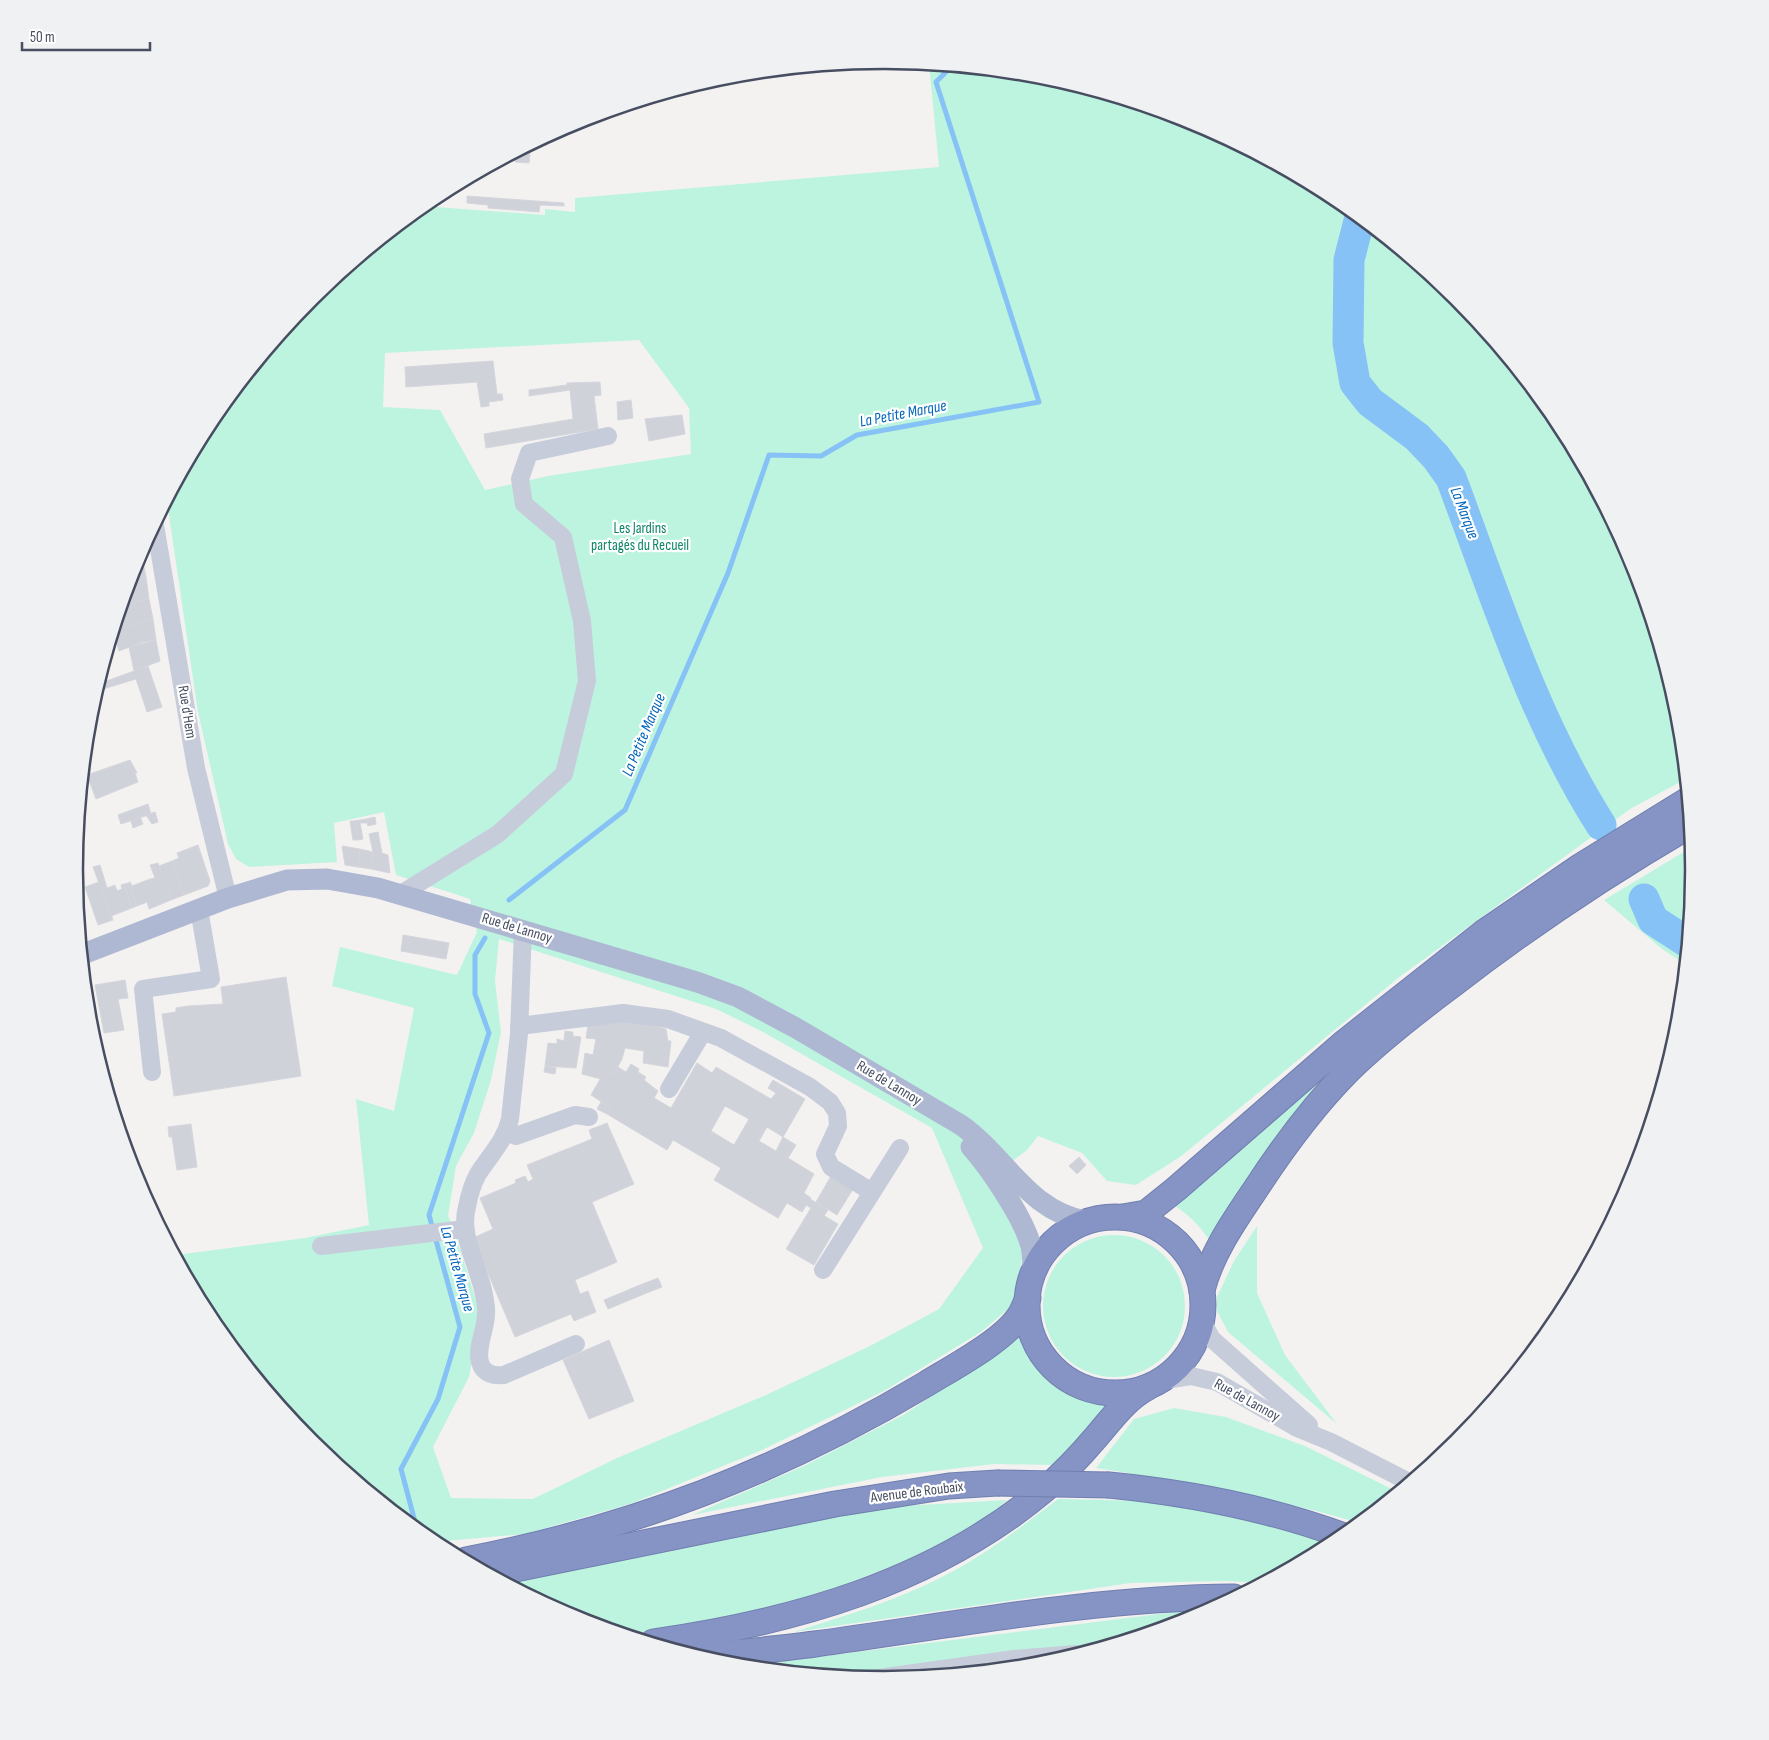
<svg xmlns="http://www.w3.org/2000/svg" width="1769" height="1740" font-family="'Sofia Sans Condensed',sans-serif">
<rect width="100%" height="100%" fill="#f4f2f1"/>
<g fill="#bdf4e0" fill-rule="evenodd">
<path d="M929,64L1043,76L1195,122L1335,197L1457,297L1558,420L1633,560L1679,712L1686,779L1630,809L1398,978L1180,1157L1136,1185L1107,1181L1082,1153L1038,1136L1027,1150L987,1180L1024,1248L1014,1304L981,1332L884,1391L760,1451L630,1504L525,1534L433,1542L312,1443L211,1320L176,1255L305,1238L369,1225L356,1099L394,1111L414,1008L332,986L340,947L457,975L477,932L470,899L396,875L384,812L334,823L337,862L249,867L236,859L228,844L198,712L167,502L211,420L312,297L423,206L545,215V209L575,212V198L939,167ZM639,340L689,408L691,454L548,476L485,490L440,410L383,407L385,353ZM499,939L716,1009L763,1032L932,1128L983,1248L939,1309L870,1346L766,1395L617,1458L533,1499L451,1498L433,1447L469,1377L481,1317L453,1226L448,1216L456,1166L474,1133L491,1080L501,1032L495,981Z"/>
<polygon points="1692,847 1694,870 1685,964 1662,949 1604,900"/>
<path d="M1341,1062L1211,1242C1199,1225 1189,1214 1171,1204Z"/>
<polygon points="1257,1226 1257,1293 1285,1355 1337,1424 1228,1332 1217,1311 1217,1297 1234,1261"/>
<circle cx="1114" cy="1306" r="71"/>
<path d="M1021,1336C1042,1380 1062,1393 1108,1405L1056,1465L994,1464L882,1477L692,1515L806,1465L905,1414Z"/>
<path d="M1174,1408L1226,1417L1305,1446L1398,1492L1360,1523C1273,1498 1186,1482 1096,1468L1134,1419Z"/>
<path d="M1058,1499L1150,1501L1247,1515L1333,1544L1260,1583L1228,1581L1131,1583L794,1632C844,1616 896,1601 944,1576C985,1555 1021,1527 1058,1499Z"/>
<polygon points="1007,1500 981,1523 926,1553 838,1587 750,1613 673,1629 626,1634 574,1618 506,1582 884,1507"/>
<polygon points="1211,1610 1194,1618 1056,1660 884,1680 743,1666 1175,1612"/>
</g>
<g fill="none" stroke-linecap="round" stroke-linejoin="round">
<g stroke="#86c2f5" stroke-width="5">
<polyline points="509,900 625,810 728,573 769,455 821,456 857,435 1039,402 936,82 951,67"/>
<polyline points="414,1518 401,1469 438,1399 460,1327 429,1215 489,1033 475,994 475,955 485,938"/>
</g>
<g stroke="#86c2f5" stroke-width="31">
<path d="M1360,217L1349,260L1348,343L1355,383L1370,402L1417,437L1436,457L1451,478C1495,595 1533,718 1601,825"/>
<polyline points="1644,899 1653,920 1687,942"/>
</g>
</g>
<g fill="#d0d2d9" stroke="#d5d5dd" fill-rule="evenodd">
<polygon points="531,145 529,163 515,162 516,155 513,155"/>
<polygon points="467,196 564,203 564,206 540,205 539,212 488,208 488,205 467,203"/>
<polygon points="493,361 497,394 502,394 503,400 489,402 489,406 481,407 477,382 406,387 405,367"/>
<polygon points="600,382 601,395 594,396 598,429 486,448 484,434 573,419 570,390 529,396 529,390 567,385 567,383"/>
<polygon points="631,400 633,418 618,420 617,402"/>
<polygon points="682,415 685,434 649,441 645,419"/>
<polygon points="142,557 146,577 130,581 136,560"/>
<polygon points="146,577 149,599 123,605 130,581"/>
<polygon points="149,599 153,619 115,630 123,605"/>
<polygon points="153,619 156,640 143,642 119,651 114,634 115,630"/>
<polygon points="156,640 160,661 134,671 129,647"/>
<polygon points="148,666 162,707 147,712 136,679 103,689 101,683"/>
<polygon points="130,760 137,773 135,773 138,782 96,799 87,775"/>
<polygon points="148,804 151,814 121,824 118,815"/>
<polygon points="155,812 158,822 152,824 146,815"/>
<polygon points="140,817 143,824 133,828 131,821"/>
<polygon points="375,817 376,824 368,826 366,819"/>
<polygon points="366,819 367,823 360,823 363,839 358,840 354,821"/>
<polygon points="350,821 354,821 358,840 353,840"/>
<polygon points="378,832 382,853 388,855 390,873 371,869 373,852 369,834"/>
<polygon points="198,845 210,881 208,886 184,895 172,861 179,858 177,853"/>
<polygon points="342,846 360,849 358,867 345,865"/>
<polygon points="360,849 373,852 371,869 358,867"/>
<polygon points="172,861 184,895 171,900 159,866"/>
<polygon points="158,863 171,900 159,905 150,879 155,878 150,865"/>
<polygon points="100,865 107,888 115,885 117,891 122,889 121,885 124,884 132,908 111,916 93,867"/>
<polygon points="150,879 159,905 149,909 147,902 137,906 128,883 130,882 132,886"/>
<polygon points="99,882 113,920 98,925 85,887"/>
<polygon points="128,883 137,906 132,908 124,884"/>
<polygon points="403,935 449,943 446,959 401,951"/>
<polygon points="286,977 301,1076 174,1096 162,1014 176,1012 176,1008 188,1006 223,1004 221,987"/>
<polygon points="125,980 128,998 118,999 124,1030 104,1033 95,985"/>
<polygon points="623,1019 666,1029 668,1041 671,1041 668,1067 643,1063 644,1051 625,1048 622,1059 614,1074 606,1069 601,1079 582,1074 585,1053 593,1055 596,1039 586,1038 588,1025"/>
<polygon points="565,1031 573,1032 573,1036 581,1037 576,1068 545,1066 548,1043 557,1044 557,1039 564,1041"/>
<path d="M697,1063L712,1073L716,1067L771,1099L776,1093L768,1088L773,1080L805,1099L783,1137L767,1127L759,1141L776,1151L783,1137L796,1145L788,1158L814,1174L804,1193L811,1198L802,1212L787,1203L778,1218L714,1180L721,1168L673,1140L667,1150L607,1114L611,1108L591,1095L606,1069L614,1074L618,1067L626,1072L631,1064L639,1069L638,1072L646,1077L644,1080L658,1091L654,1098L671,1108ZM725,1106L749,1119L734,1145L711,1131Z"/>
<polygon points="545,1066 556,1068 555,1074 544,1072"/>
<polygon points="601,1102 611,1108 607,1114 597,1109"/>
<polygon points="607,1123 634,1184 592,1202 617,1262 575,1280 580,1294 588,1291 596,1312 574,1321 571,1314 515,1337 473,1238 493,1229 480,1198 516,1183 515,1180 525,1176 528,1182 533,1179 527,1165 592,1139 589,1130"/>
<polygon points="191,1124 197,1167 177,1170 172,1137 169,1137 168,1127"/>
<polygon points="1079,1157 1086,1165 1077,1174 1069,1166"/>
<polygon points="831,1176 853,1189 837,1215 816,1202"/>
<polygon points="810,1199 828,1210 824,1216 806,1205"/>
<polygon points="811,1208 838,1224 814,1265 786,1249"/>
<polygon points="658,1278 662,1287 644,1294 640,1285"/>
<polygon points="640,1285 644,1294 608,1309 604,1300"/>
<polygon points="609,1340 634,1401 589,1419 563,1360"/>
</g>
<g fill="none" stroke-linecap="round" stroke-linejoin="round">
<g stroke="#707eb0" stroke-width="27">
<g id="highway">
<polyline points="1123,1217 1146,1213 1176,1189 1345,1042 1483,933 1581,866 1688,800"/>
<circle cx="1115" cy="1305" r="88"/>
<path d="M1202,1290C1211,1254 1234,1221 1255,1190C1283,1147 1314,1105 1350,1069C1382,1038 1417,1011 1452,985C1528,926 1608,873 1690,825"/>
<path d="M1109,1485C1190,1493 1268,1508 1344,1536"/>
<path d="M466,1560C633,1528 780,1471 926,1384C952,1368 1001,1342 1018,1318C1023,1312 1025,1304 1028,1298"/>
<polyline points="491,1574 835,1504 949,1486 997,1483"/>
<path d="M653,1642C793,1622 933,1583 1044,1490C1063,1474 1080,1456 1097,1436C1113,1417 1126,1399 1148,1387"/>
<path d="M702,1657C740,1652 778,1649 815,1644C955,1625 1093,1598 1234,1597"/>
</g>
</g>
<g stroke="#c7ccda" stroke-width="18">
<polyline points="155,525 196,768 228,898"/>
<polyline points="401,894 498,834 564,774 587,681 582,621 563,537 524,504 520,479 529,453 608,436"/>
<path d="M523,930L519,1034L510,1119C505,1141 490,1155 478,1174C473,1183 469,1196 467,1207C459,1236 479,1266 484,1295C485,1301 487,1308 486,1314C486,1329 476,1347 480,1362C483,1374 494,1376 504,1375L576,1344"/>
<polyline points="519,1026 623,1013 668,1019 721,1038 810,1087 830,1102 837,1113 838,1126 825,1154 831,1167 872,1192"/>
<polyline points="152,1072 143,989 211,979 199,909"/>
<polyline points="669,1089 703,1032"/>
<polyline points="507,1132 516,1136 575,1115 589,1117"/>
<polyline points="321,1246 465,1229"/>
<polyline points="823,1270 900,1148"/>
<polyline points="1202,1321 1212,1339 1309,1425"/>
<polyline points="1159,1381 1191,1376 1217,1382 1297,1428 1331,1442 1409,1482"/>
<polyline points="871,1679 1014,1659 1076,1654"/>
</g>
<g stroke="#afb8d2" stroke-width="21">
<path d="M83,954L228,898L287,880L327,879L378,888L697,982L738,997L796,1028L961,1125C1005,1156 1029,1212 1086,1221"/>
<path d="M971,1147C990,1168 1024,1219 1031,1246C1033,1255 1033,1264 1033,1273"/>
</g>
<use href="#highway" stroke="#8594c4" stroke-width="25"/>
<g stroke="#707eb0" stroke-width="27" stroke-linecap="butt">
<polyline id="highway-bridge" points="997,1483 1109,1485"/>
</g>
<use href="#highway-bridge" stroke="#8594c4" stroke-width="25"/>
</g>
<g text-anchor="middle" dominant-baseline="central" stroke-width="4.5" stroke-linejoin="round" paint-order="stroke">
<g font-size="15" fill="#0e8668" stroke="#fff">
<text x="640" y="528">Les Jardins<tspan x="640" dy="17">partagés du Recueil</tspan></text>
</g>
<g font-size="15" fill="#474e61" stroke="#fff">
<text transform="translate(187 712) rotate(81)">Rue d'Hem</text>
<text transform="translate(517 928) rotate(17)">Rue de Lannoy</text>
<text transform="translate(889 1083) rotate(31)">Rue de Lannoy</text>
<text transform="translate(1247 1400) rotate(29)">Rue de Lannoy</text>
<text transform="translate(917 1492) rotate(-7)">Avenue de Roubaix</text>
</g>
<g font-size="16" font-style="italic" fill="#0064bb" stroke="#fff">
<text transform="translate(903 414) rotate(-11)">La Petite Marque</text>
<text transform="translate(1464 513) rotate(69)">La Marque</text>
<text transform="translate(644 735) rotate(-67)">La Petite Marque</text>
<text transform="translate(457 1269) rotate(74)">La Petite Marque</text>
</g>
</g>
<path d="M0 0H1769V1740H0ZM83 870a801 801 0 1 1 1602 0a801 801 0 1 1-1602 0Z" fill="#f0f1f2" fill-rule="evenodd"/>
<path fill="none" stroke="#474e61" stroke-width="2.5" d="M83 870a801 801 0 1 1 1602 0a801 801 0 1 1-1602 0Z"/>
<path d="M22 42v8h128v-8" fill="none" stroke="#474e61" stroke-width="2.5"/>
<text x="30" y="42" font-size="15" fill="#474e61" stroke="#ffffff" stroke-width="4" paint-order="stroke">50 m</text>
</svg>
